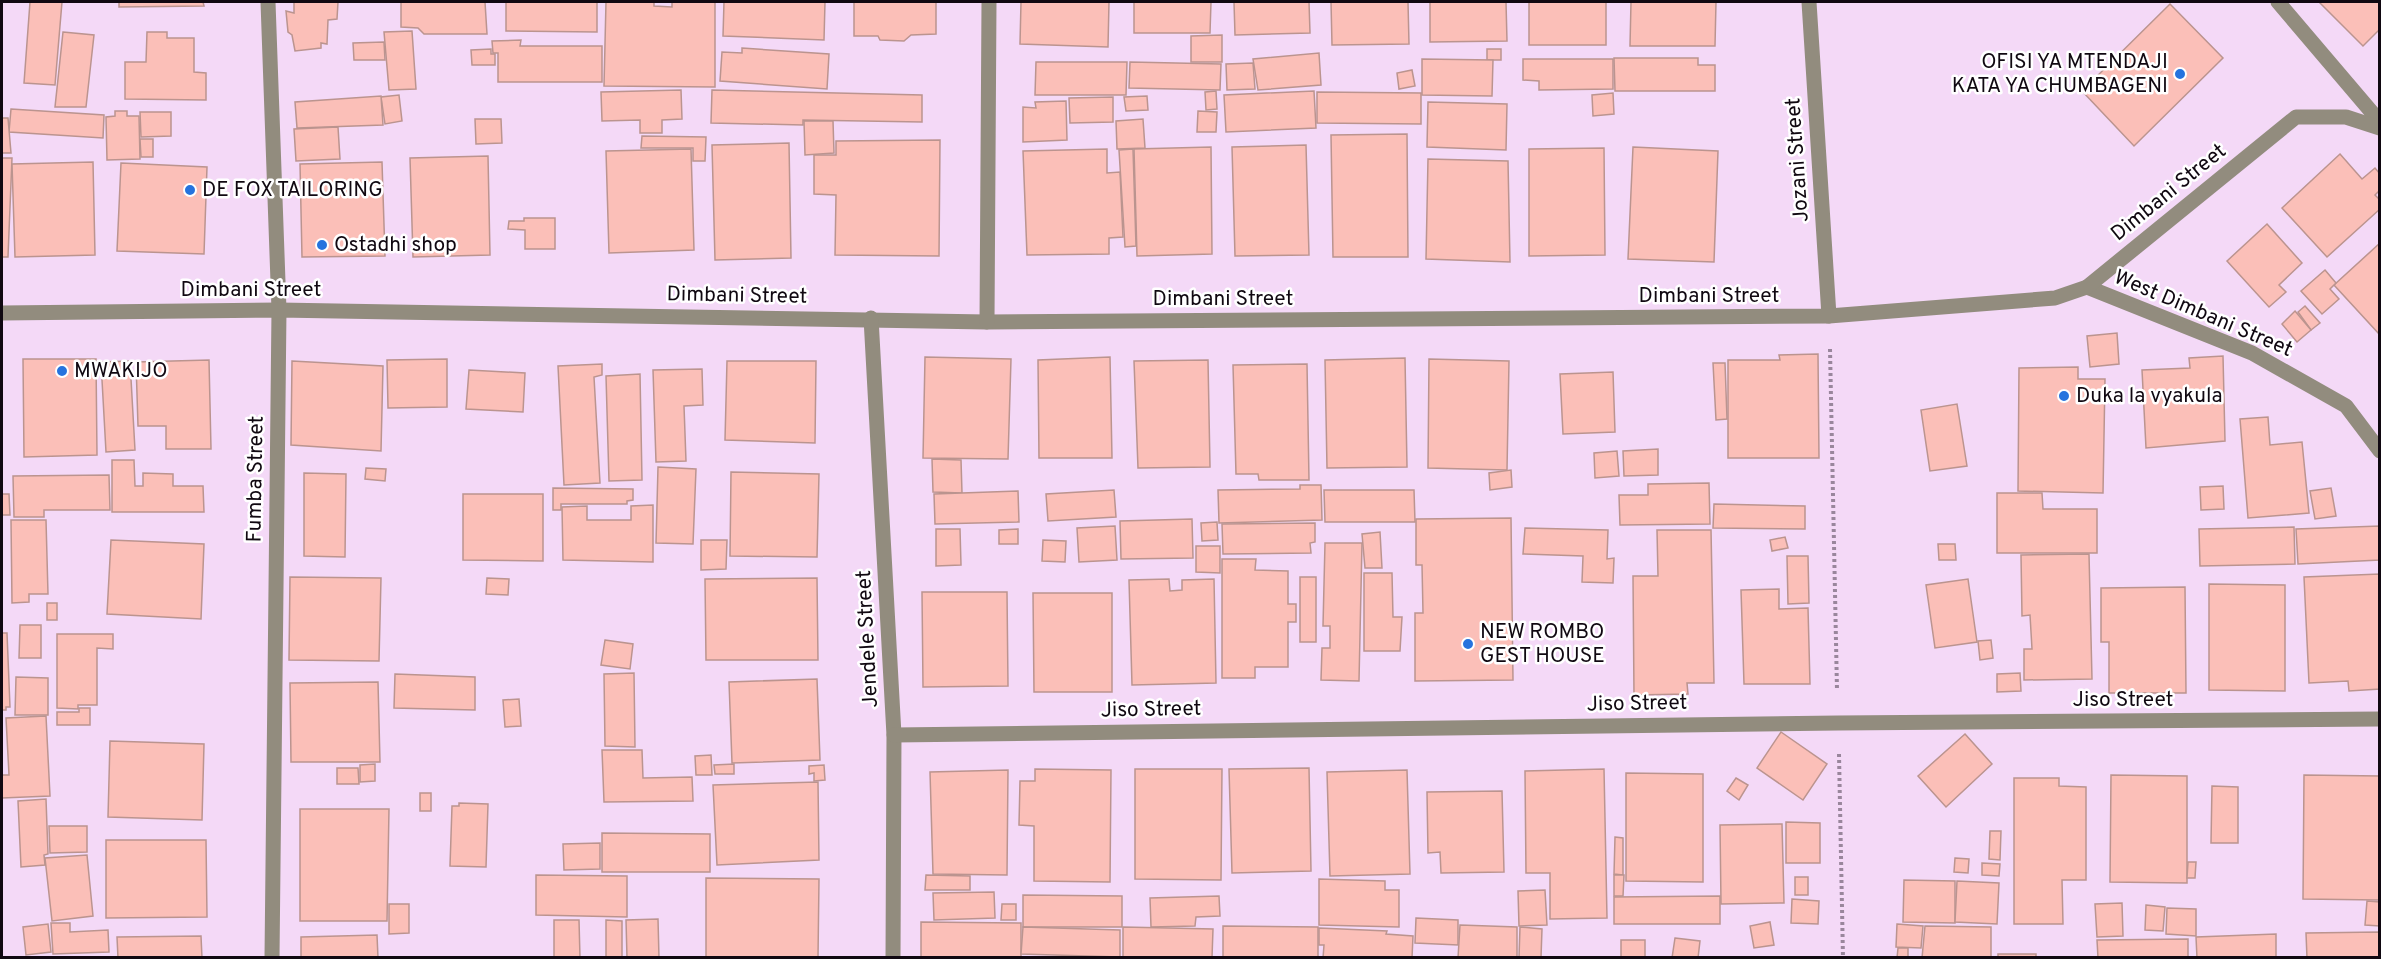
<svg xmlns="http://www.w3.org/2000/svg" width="2381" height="959" font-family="Overpass,sans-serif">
<rect width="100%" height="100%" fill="#f4d9f7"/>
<g fill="#fbbfb8" stroke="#bb948f" stroke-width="1.5">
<polygon points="30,2 62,2 55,85 24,83"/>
<polygon points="119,2 203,2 204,6 119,7"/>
<polygon points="294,2 338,2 337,19 328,20 327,44 321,43 321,48 295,51 292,35 288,32 286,11 294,13"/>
<polygon points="401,2 485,2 487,34 424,34 418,28 401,27"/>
<polygon points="506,2 597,2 597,32 506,31"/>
<polygon points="606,2 654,2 654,6 672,7 672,2 715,2 715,87 604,86"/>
<polygon points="724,2 825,2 824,40 723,36"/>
<polygon points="854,2 936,2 936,34 911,35 904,41 880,40 878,36 854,36"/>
<polygon points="1021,2 1109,2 1108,47 1020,44"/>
<polygon points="1134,2 1211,2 1210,33 1134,33"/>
<polygon points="1234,2 1309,2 1310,33 1235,35"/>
<polygon points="1331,2 1408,2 1409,44 1332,45"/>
<polygon points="1430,2 1506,2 1507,41 1430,42"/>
<rect x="1529" y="2" width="77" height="43"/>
<polygon points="1631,2 1716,2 1715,46 1630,46"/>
<polygon points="2319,2 2380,2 2380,29 2363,46"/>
<polygon points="2170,4 2223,58 2134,146 2082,91"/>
<polygon points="412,31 416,89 389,90 384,32"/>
<polygon points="63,32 94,35 86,107 55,107"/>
<polygon points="147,32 167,32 167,38 194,38 194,72 206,73 206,100 125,99 125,62 146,62"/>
<polygon points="1222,35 1222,62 1191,62 1191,36"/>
<polygon points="521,40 520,46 602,46 602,82 498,82 498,53 493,53 492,41"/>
<polygon points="384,42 385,60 354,60 353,43"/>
<polygon points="742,48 829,54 827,89 720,81 722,52 742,53"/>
<polygon points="491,49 491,54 495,54 495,65 472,65 471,50"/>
<rect x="1487" y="49" width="14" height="11"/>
<polygon points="1319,53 1321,85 1258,90 1253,59"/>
<polygon points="1614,58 1698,58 1698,65 1715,65 1715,91 1615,91"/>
<polygon points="1422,59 1493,60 1492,96 1422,95"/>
<polygon points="1523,59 1613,59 1613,89 1539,90 1539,81 1523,80"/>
<polygon points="1036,62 1127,62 1126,95 1035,95"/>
<polygon points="1130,62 1221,64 1220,90 1129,88"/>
<polygon points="1253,63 1255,89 1227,90 1226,64"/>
<polygon points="1412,70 1415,86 1399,89 1397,73"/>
<polygon points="681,90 682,119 662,120 662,133 640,133 640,120 602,121 601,92"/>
<polygon points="712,90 922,95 922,122 803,120 803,125 711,123"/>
<polygon points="1216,91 1217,109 1206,110 1205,92"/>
<polygon points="1314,91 1316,128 1226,132 1224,95"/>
<polygon points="1317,92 1421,93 1421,124 1317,123"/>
<polygon points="1613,93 1614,114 1593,116 1592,95"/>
<polygon points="399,95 402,121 385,124 381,97"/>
<polygon points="381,96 383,125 297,128 295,102"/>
<polygon points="1147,96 1148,110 1126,111 1124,97"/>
<polygon points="1113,97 1113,122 1070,123 1069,98"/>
<polygon points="1066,101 1067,140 1023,142 1023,107 1036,108 1035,102"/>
<polygon points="1428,102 1507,104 1506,150 1427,147"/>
<polygon points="11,109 104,115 103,138 9,132"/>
<polygon points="115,111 127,111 127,116 139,116 140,159 107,160 106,117 115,116"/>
<polygon points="1198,111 1217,112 1216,132 1197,132"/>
<polygon points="140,112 171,112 171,136 141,137"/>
<polygon points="2,118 8,118 11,153 2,153"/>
<polygon points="475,119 501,119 502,143 476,144"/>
<polygon points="1143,119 1145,148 1117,149 1116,121"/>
<polygon points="804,121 833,121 834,153 805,155"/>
<polygon points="338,127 340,159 296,161 294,129"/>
<polygon points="1407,134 1408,257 1333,257 1331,135"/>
<polygon points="642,136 706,137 705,161 693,161 693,148 641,148"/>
<polygon points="140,139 153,139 153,157 141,157"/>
<polygon points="940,140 939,256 835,255 836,195 814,194 814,155 836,155 836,141"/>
<polygon points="789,143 791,258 715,260 712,145"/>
<polygon points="1306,145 1309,255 1235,256 1232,147"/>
<polygon points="1211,147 1212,254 1137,256 1134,149"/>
<polygon points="1633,147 1718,151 1714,262 1628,259"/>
<polygon points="1604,148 1605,255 1529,256 1529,149"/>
<polygon points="691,149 694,250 609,253 606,151"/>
<polygon points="1107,149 1107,173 1120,172 1123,237 1109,238 1109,254 1027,255 1023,151"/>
<polygon points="1133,149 1136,246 1125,247 1119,150"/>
<polygon points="2340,154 2362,179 2375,168 2380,174 2380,190 2375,195 2380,200 2380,209 2327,257 2282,208"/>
<polygon points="488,156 490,255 413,257 410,158"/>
<polygon points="2,158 12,158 8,257 2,257"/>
<polygon points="1428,159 1508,161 1510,262 1426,259"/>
<polygon points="93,162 95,255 15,257 12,164"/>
<polygon points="382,162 385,256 302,257 300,164"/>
<polygon points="121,163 207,167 204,254 117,251"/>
<polygon points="524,218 555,218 555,249 525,249 525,230 508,229 509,221 524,221"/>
<polygon points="2267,224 2302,263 2279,285 2286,292 2269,307 2227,261"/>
<polygon points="2380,243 2380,335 2334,285"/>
<polygon points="2325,270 2336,283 2330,289 2339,299 2322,314 2301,291"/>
<polygon points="2305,306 2320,323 2311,330 2298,312"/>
<polygon points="2295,311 2311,330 2297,342 2282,324"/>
<polygon points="2117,333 2119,364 2090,367 2087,336"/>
<polygon points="1818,354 1819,458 1728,458 1728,360 1780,360 1779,355"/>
<polygon points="2223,356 2225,441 2146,448 2142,370 2190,368 2189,358"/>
<polygon points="925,357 1011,359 1008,459 923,458"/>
<polygon points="1110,357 1112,458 1039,458 1038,360"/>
<polygon points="1405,358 1407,467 1327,468 1325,360"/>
<polygon points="23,359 96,359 97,455 24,457"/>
<polygon points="447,359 447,407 388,408 387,360"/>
<polygon points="1429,359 1509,361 1507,470 1428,468"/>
<polygon points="209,360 211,449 166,449 166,426 138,426 136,362"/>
<polygon points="1208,360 1210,467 1138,468 1134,361"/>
<polygon points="130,361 135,450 106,452 101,362"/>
<polygon points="292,361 383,366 381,451 291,445"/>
<polygon points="727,361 816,361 815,443 725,440"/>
<polygon points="1713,363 1725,363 1727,419 1716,420"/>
<polygon points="602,364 602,375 594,377 600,483 564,485 558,366"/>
<polygon points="1307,364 1309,480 1259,480 1258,474 1236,474 1233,365"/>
<polygon points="2078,367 2078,379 2105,379 2103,493 2018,491 2019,368"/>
<polygon points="702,369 703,405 684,406 686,461 656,462 653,370"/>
<polygon points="469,370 525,373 523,412 466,409"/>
<polygon points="1613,372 1615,432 1563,434 1560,374"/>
<polygon points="640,374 642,480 609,481 606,376"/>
<polygon points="1957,404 1967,466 1930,471 1921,410"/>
<polygon points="2268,417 2270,445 2302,442 2309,513 2248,518 2240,419"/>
<polygon points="1658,449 1658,475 1624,476 1623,451"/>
<polygon points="1617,451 1619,476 1595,478 1594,453"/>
<polygon points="932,459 961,460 962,493 933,492"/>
<polygon points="112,460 134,460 135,486 143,486 143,473 173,474 173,486 203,486 204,512 112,512"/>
<polygon points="658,467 696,469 693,544 656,543"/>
<polygon points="366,468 386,469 385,481 365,479"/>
<polygon points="1511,470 1512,487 1490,490 1489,473"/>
<polygon points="731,472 819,474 817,557 730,556"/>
<polygon points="304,473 346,474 345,557 304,556"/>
<polygon points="109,475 110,510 44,510 44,517 14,517 13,476"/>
<polygon points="1709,483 1710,524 1620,525 1619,495 1648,495 1648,484"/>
<polygon points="1300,485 1321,485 1322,520 1219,523 1218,490 1300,489"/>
<polygon points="2223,486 2224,509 2201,510 2200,487"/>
<polygon points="553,488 633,489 633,500 627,501 627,504 561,504 561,510 553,510"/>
<polygon points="2331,488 2336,516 2315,519 2310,491"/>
<polygon points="1114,490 1116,517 1048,521 1046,494"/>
<polygon points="1324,490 1414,490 1415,522 1325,522"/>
<polygon points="1018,491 1019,522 935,524 934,494"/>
<polygon points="1997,493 2042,493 2043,509 2097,509 2097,553 1997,553"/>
<polygon points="2,494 9,494 10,515 2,515"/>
<polygon points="463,494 543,494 543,561 463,560"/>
<polygon points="1714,504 1805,506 1805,529 1713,528"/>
<polygon points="653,505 653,562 563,560 562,507 587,506 587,520 631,520 631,506"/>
<polygon points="1511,518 1513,680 1415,681 1415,613 1423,613 1422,565 1416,565 1416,519"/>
<polygon points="1192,519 1193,558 1121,559 1120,521"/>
<polygon points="11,520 46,520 48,594 29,594 29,602 12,603"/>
<polygon points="1217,522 1218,540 1202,541 1201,523"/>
<polygon points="1315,523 1315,542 1310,543 1311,553 1223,554 1222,524"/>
<polygon points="1115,526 1117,560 1079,562 1077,528"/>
<polygon points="2380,526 2380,560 2298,564 2296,529"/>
<polygon points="2294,527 2295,564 2200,566 2199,529"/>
<polygon points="1525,528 1608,530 1607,559 1614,558 1613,583 1582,582 1583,556 1523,554"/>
<polygon points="936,529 960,529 961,565 936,566"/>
<polygon points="1018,529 1018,544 999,544 999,530"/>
<polygon points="1657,530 1711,530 1714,683 1687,683 1688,694 1634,695 1633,576 1658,576"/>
<polygon points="1380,532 1382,568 1365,568 1362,534"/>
<polygon points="1785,537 1788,548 1772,551 1770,540"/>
<polygon points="111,540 204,544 201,619 107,614"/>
<polygon points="701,540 727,540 726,569 701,570"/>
<polygon points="1043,540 1066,541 1065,562 1042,561"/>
<polygon points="1325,543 1362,543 1359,681 1321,680 1322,648 1330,648 1330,626 1323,626"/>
<polygon points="1938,544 1955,544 1956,560 1939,560"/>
<polygon points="1196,546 1220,546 1220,573 1196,572"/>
<polygon points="2089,554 2092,679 2024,680 2024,649 2032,649 2030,615 2022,616 2021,555"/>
<polygon points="1787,556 1808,556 1809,603 1788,604"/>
<polygon points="1222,559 1256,559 1255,570 1288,571 1288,604 1296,604 1296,622 1288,622 1288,667 1255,667 1255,678 1222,678"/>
<polygon points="1364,573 1392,573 1393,617 1402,617 1400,651 1364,651"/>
<polygon points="2380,574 2380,689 2349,691 2348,681 2309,683 2304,577"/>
<polygon points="290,577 381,578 379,661 289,660"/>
<rect x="1300" y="577" width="16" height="65"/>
<polygon points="487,578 509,579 508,595 486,594"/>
<polygon points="817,578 818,660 706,660 705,579"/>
<polygon points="1169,579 1170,591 1182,590 1182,580 1214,579 1216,683 1132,685 1129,580"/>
<polygon points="1968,579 1977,642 1935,648 1926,585"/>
<polygon points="2209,584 2285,585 2285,691 2209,690"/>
<polygon points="2185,587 2186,693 2109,693 2109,642 2101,642 2101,588"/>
<polygon points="1779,589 1779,609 1808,608 1810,684 1744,684 1741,590"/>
<polygon points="922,592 1007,592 1008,686 923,687"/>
<polygon points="1033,593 1112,593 1112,692 1034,692"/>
<rect x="47" y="603" width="10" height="17"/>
<polygon points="20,625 41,625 41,658 19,658"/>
<polygon points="2,633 7,633 10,707 6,707 6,710 2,710"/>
<polygon points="57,634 113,634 113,649 97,648 97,705 78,705 78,709 57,708"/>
<polygon points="605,640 633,644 630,669 601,665"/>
<polygon points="1991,640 1993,658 1980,660 1978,641"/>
<polygon points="634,673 635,747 605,746 604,674"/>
<polygon points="2020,673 2021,691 1997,692 1997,674"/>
<polygon points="395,674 475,677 475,710 394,708"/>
<polygon points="16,677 48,678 48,715 15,715"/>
<polygon points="817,679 820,760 732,763 729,682"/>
<polygon points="378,682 380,762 291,762 290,683"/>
<polygon points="519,699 521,726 505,727 503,700"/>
<polygon points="79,708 90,708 90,725 57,725 57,712 79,712"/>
<polygon points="46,716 50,796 2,798 2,775 9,775 6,718"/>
<polygon points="1781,732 1827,764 1803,800 1757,768"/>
<polygon points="1965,734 1992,764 1946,807 1918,776"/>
<polygon points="110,741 204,744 202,820 108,817"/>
<polygon points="602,750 642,750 643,778 692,777 693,801 604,802"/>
<polygon points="711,755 712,775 696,775 695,756"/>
<polygon points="375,764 375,781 360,782 360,765"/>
<polygon points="734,764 734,774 715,774 714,765"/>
<polygon points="824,765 825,780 814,781 814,773 809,774 809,766"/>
<polygon points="337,768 358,768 359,784 337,784"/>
<polygon points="1309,768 1311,871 1232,873 1229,769"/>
<polygon points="1035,769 1111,770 1110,882 1034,881 1034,826 1019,825 1020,781 1035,781"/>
<polygon points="1135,769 1222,769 1221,880 1135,879"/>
<polygon points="1604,769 1607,918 1550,919 1550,873 1526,873 1525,771"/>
<polygon points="1008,770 1007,875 933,874 930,772"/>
<polygon points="1407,770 1410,874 1330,876 1327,772"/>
<polygon points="1626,773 1703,774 1703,882 1626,881"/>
<polygon points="2111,775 2187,776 2187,883 2110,882"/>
<polygon points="2304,775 2380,776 2379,900 2303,899"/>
<polygon points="1736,778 1748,785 1739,800 1727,791"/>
<polygon points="2014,778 2059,778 2059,786 2086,787 2086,880 2062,880 2063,924 2014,924"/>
<polygon points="818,782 819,860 717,865 713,785"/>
<polygon points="2212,786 2238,787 2238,843 2211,843"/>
<polygon points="1502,791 1504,872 1441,873 1440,852 1428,853 1427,792"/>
<rect x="420" y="793" width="11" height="18"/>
<polygon points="46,799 48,854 44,855 45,865 21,867 18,801"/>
<polygon points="459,803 488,804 486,867 450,866 452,806 459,806"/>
<polygon points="300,809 389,809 387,921 300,921"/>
<polygon points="1786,822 1820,823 1820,863 1786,863"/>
<polygon points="1782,824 1784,903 1721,904 1720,825"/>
<polygon points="49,826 87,826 87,852 50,853"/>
<polygon points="1990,831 2001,831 2000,860 1989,859"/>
<polygon points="602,833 710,834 710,872 602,872"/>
<polygon points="1615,837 1623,838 1623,875 1614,874"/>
<polygon points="106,840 206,840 207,917 106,918"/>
<polygon points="600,843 600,869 564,870 563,844"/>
<polygon points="87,855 93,916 52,921 45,858"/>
<polygon points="1955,858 1969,859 1968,873 1954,872"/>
<polygon points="2188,862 2196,862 2195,878 2187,878"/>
<polygon points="1982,863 2000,864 1999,876 1982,875"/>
<polygon points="536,875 627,876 627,917 536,915"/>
<polygon points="926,875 970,876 970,890 925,890"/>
<polygon points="1614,875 1624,875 1623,896 1614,896"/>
<rect x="1795" y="877" width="13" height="18"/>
<polygon points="706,878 819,879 818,958 706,958"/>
<polygon points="1319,879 1385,881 1385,890 1399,890 1399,927 1319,925"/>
<polygon points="1904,880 1955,881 1955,923 1903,922"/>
<polygon points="1957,881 1999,883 1997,924 1955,922"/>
<polygon points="1545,890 1547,925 1519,926 1518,891"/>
<polygon points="994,892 995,918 934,920 933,893"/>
<polygon points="1023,895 1122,896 1122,927 1023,927"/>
<polygon points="1219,896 1220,916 1196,917 1195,926 1151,927 1150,898"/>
<polygon points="1720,896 1720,924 1614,924 1614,897"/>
<polygon points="1792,899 1819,901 1818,924 1791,923"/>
<polygon points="2367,901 2380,902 2380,926 2365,925"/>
<polygon points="2122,903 2123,936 2097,937 2095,904"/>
<polygon points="389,904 409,904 409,933 389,934"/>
<polygon points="1002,904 1016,904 1016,920 1001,920"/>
<polygon points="2146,905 2165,907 2163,931 2145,930"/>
<polygon points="2167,908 2196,909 2196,936 2166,934"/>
<polygon points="1416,918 1458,920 1458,945 1415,943"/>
<polygon points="658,919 659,958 627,958 626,920"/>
<polygon points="554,920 579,920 580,958 554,958"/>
<polygon points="606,920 622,921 622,958 606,958"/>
<polygon points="921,922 1021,923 1021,958 921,958"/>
<polygon points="1770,922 1774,945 1754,948 1750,926"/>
<polygon points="51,923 70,923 70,932 108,930 109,952 53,954"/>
<polygon points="48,924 51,952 26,955 23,927"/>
<polygon points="1897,924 1923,926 1921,948 1896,947"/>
<polygon points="1460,925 1517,927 1517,958 1458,958"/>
<polygon points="1223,926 1318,927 1318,958 1223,958"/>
<polygon points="1925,926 1991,927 1991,958 1922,958"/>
<polygon points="1023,927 1120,930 1120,957 1021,954"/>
<polygon points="1123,927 1213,929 1212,958 1123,958"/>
<polygon points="1520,927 1542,929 1541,958 1519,958"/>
<polygon points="1319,928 1387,931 1386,934 1413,936 1412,958 1323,958 1324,945 1319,945"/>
<polygon points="2380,932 2380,958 2307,958 2306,933"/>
<polygon points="2276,934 2276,958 2197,958 2196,937"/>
<polygon points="377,935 378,958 301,958 301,937"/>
<polygon points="201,936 202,958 118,958 117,937"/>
<polygon points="1675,938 1700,941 1698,958 1672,958"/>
<polygon points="2188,939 2188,958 2098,958 2097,940"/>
<rect x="1621" y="940" width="24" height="18"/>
<polygon points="1898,948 1908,948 1908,958 1897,958"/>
<rect x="1998" y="954" width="38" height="4"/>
</g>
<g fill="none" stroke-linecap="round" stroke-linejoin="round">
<g stroke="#99869c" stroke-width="4" stroke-dasharray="3 3" stroke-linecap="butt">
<polyline points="1830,349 1837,690"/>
<polyline points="1839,754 1843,958"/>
</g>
<g stroke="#928c7e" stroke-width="15">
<polyline points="268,2 279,310 272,958"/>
<polyline points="1809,2 1829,316"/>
<polyline points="2278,2 2380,122"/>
<polyline points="2087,287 2252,353 2346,406 2380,451"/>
<polyline points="2,313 279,310 987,322 1829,316 2055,298 2087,287 2296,117 2346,117 2380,128"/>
<polyline points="871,318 894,735 893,958"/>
<polyline points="987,322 989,2"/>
<polyline points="894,735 1838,723 2380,719"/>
</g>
</g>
<g fill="#2573de" stroke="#fff" stroke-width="2">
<circle cx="2180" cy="74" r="6"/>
<circle cx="190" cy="190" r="6"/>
<circle cx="322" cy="245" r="6"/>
<circle cx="62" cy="371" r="6"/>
<circle cx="2064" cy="396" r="6"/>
<circle cx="1468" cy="644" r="6"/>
</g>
<g text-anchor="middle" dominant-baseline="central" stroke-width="5" stroke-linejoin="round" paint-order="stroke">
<g font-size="21" fill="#100811" stroke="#fff" text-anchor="start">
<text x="2168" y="62" text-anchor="end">OFISI YA MTENDAJI<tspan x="2168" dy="24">KATA YA CHUMBAGENI</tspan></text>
<text x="202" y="190">DE FOX TAILORING</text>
<text x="334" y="245">Ostadhi shop</text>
<text x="74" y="371">MWAKIJO</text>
<text x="2076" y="396">Duka la vyakula</text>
<text x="1480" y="632">NEW ROMBO<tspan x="1480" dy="24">GEST HOUSE</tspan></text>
</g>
<g font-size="21" fill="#100811" stroke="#fff">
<text transform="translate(1798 160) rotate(-94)">Jozani Street</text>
<text transform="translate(2169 193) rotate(-39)">Dimbani Street</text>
<text x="251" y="290">Dimbani Street</text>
<text transform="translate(737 296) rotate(1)">Dimbani Street</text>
<text x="1709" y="296">Dimbani Street</text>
<text x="1223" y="299">Dimbani Street</text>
<text transform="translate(2203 314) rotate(23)">West Dimbani Street</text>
<text transform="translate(256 479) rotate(-89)">Fumba Street</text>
<text transform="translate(868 639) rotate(-93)">Jendele Street</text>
<text x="2123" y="700">Jiso Street</text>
<text transform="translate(1637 704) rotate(-1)">Jiso Street</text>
<text transform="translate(1151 710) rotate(-1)">Jiso Street</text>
</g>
</g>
<rect width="2381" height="959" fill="none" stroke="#100811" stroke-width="6"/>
</svg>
